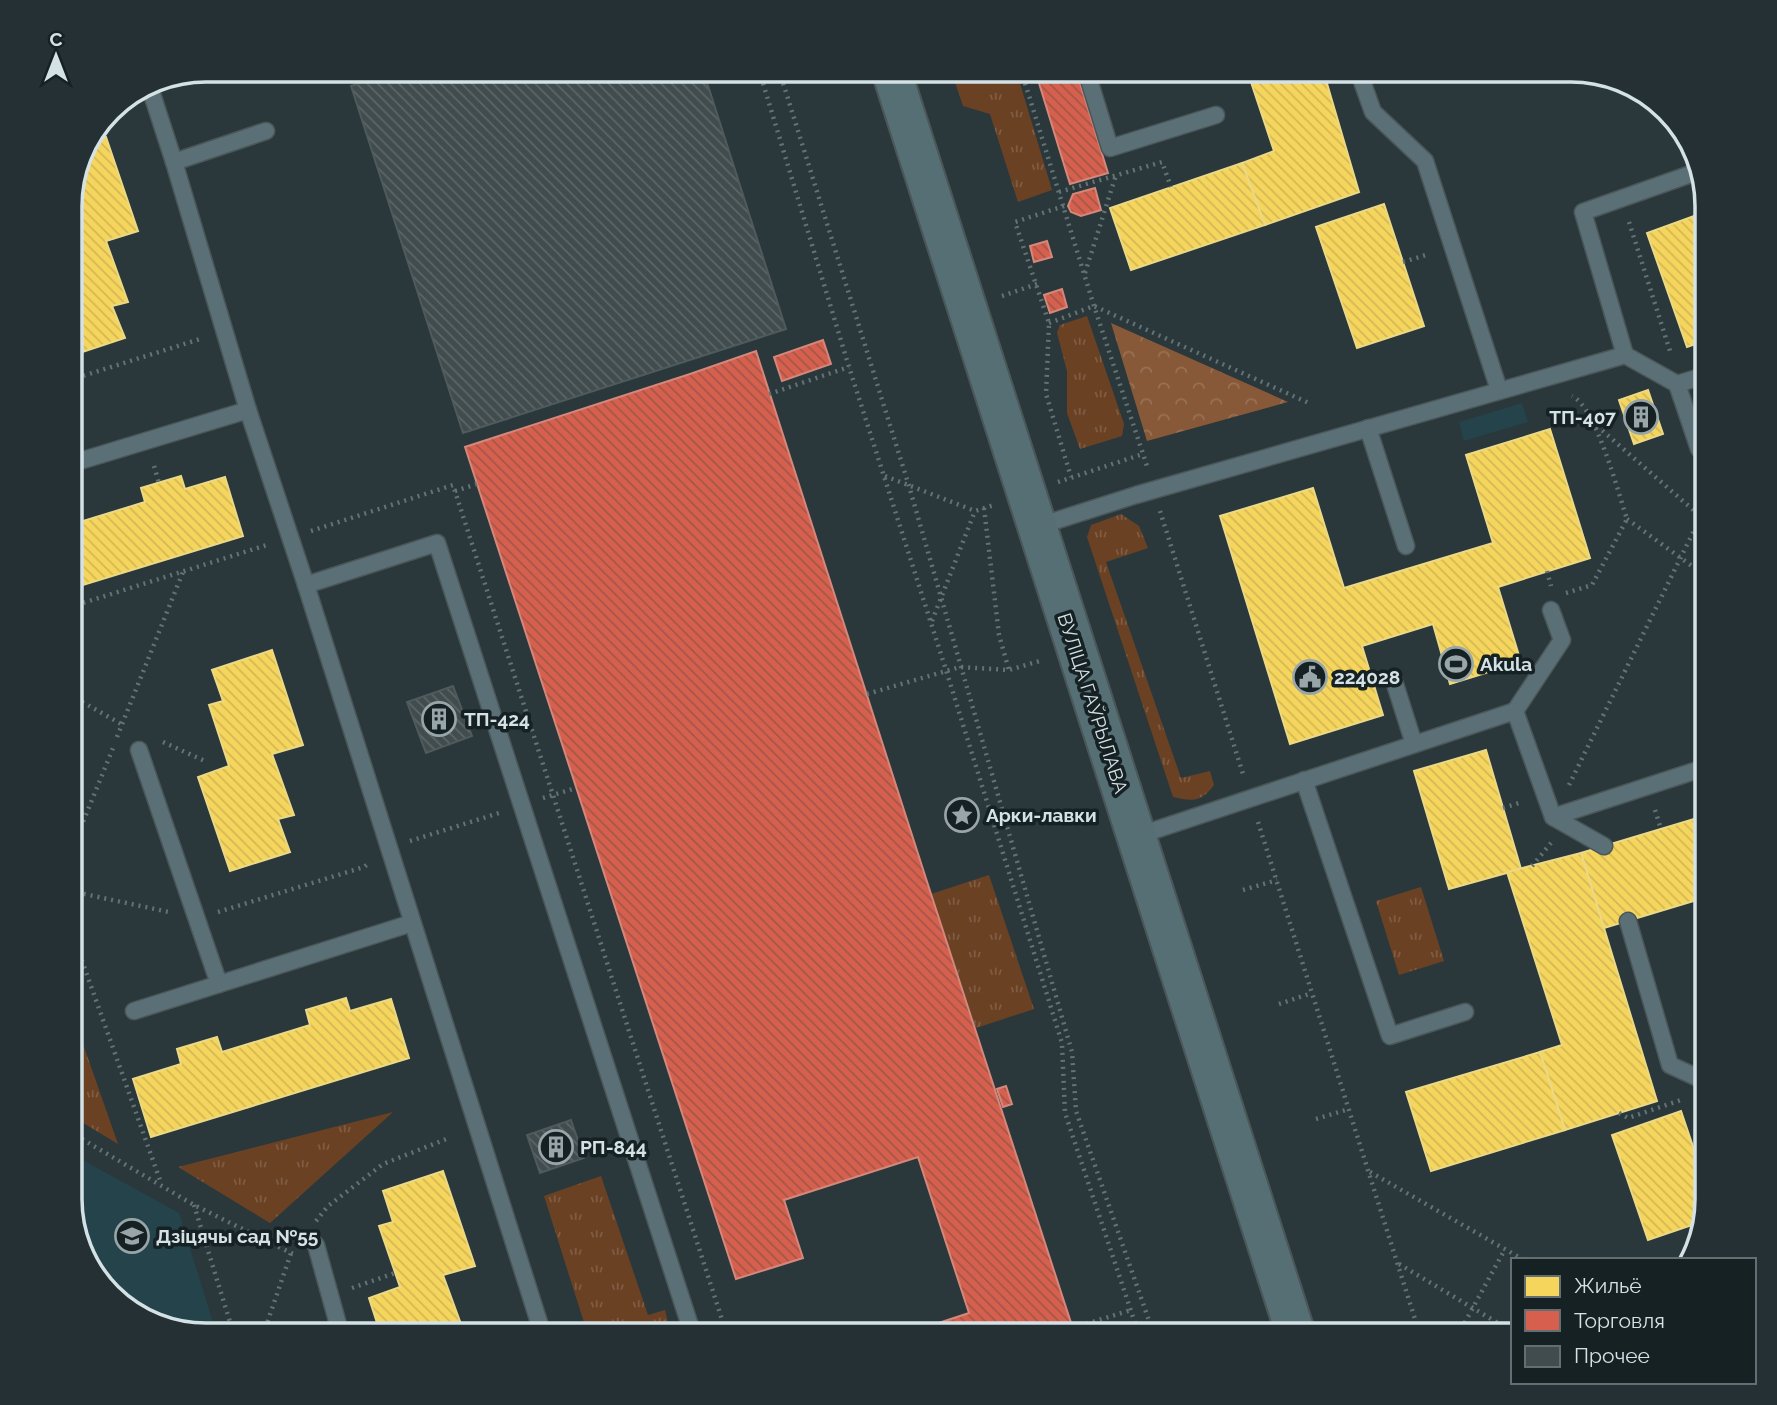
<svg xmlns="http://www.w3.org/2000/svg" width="1777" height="1405" font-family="Raleway,sans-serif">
<defs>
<pattern id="grass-tufts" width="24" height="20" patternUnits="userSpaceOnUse" patternTransform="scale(1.75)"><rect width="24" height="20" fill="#6b4123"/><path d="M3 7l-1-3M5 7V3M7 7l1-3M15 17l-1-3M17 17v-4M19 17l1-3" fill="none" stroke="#7f5c43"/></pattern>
<pattern id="forest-crowns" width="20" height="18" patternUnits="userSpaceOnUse" patternTransform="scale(1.75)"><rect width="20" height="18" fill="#885938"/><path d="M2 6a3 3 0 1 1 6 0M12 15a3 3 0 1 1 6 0" fill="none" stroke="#987155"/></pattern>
<pattern id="homes-back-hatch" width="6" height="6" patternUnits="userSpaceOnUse" patternTransform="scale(1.75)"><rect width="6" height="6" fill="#f6d55c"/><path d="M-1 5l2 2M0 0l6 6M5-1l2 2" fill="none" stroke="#d2b857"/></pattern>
<pattern id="shops-back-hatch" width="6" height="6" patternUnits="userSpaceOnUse" patternTransform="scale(1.75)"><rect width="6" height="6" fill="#d6604d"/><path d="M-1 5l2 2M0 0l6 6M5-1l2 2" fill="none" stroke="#a2564a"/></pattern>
<pattern id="building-back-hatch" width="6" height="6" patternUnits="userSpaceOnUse" patternTransform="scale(1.75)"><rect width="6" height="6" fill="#414c4f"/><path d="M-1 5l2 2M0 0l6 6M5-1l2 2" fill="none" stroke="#5c6668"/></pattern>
</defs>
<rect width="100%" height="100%" fill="#2a383b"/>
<g fill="#24434b">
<polygon points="1522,403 1528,422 1464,441 1459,422"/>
<polygon points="70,1153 179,1213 217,1335 206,1335 117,1301 84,1259 70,1207"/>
</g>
<g fill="url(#grass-tufts)">
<polygon points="951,70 1016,70 1052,190 1018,202 990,114 963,106"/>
<polygon points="1087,316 1124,424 1122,436 1080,449 1067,413 1067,371 1057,333 1060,325"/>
<path d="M1121,514L1139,526L1148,548L1106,562L1181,778L1210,771L1214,785C1201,803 1192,801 1173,797L1087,537L1091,525Z"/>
<polygon points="989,875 1034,1009 976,1028 931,894"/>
<polygon points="1421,887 1444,961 1399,975 1376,901"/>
<polygon points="70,1007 118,1144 70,1115"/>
<polygon points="393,1112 270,1223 178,1167"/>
<polygon points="601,1176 648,1315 665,1310 671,1335 588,1335 544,1196"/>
</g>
<polygon fill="url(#forest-crowns)" points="1111,323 1288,402 1147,441"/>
<g fill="url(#homes-back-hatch)" stroke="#ecd985" stroke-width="2">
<polygon points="1247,70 1323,70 1359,192 1265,225 1242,163 1274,151"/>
<polygon points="106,137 138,231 106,241 128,302 112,306 125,338 70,356 70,197 84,146 86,143"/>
<polygon points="1242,163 1265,225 1131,270 1110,208"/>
<polygon points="1384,204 1424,326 1357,348 1316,227"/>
<polygon points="1705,212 1707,212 1707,340 1687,347 1647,233"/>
<polygon points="1648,390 1663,434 1634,444 1619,400"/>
<polygon points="1550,429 1590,558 1498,587 1521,662 1450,684 1433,624 1362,646 1383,715 1290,744 1220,516 1313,488 1344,588 1493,543 1466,455"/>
<polygon points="181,476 185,489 225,477 243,536 70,589 70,525 145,502 141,488"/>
<polygon points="272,650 303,745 272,754 294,815 278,819 290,852 230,871 198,777 229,766 209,705 223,701 212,670"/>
<polygon points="1486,750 1521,869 1449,889 1414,771"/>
<polygon points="1707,815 1707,897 1604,928 1581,853"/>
<polygon points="1581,853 1657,1101 1565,1130 1540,1052 1562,1045 1507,872"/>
<polygon points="346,998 350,1011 391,999 409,1058 151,1137 133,1079 181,1064 177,1049 217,1037 222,1052 310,1025 306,1010"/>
<polygon points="1540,1052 1565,1130 1431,1171 1406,1092"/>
<polygon points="1681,1111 1707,1188 1707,1199 1698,1223 1648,1240 1612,1135"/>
<polygon points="443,1171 475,1266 443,1275 465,1335 381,1335 369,1298 400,1287 379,1226 393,1222 383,1191"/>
</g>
<g fill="url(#shops-back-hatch)" stroke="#d5877b" stroke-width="2">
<polygon points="1035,70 1076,70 1108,173 1070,184"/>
<polygon points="1095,188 1101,210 1081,216 1071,212 1068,206 1073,194"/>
<polygon points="1047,241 1052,257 1034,262 1030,246"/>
<polygon points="1062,289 1067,307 1050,313 1044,295"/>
<polygon points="823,340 831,364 782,381 774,357"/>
<polygon points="756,351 931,894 1075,1335 902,1335 969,1313 918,1157 784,1200 803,1258 736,1279 563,747 465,447 690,374"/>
<polygon points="1006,1086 1012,1104 1003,1107 997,1089"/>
</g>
<g fill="url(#building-back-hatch)" stroke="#4f5a5d" stroke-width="2">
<polygon points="400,70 703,70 786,329 463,433 351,86"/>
<polygon points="453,686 472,736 426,753 407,702"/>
<polygon points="571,1120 584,1158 540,1173 527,1135"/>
</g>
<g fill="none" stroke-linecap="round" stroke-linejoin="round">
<g stroke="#4a5658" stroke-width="19">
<g id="lane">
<polyline points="1086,70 1110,148 1216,115"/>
<polyline points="1358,70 1373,112 1425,161 1499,390"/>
<polyline points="151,91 174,162 248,410 306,585 543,1335"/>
<polyline points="174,162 266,131"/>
<polyline points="1625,355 1677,384 1699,449"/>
<polyline points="1677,384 1707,375"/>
<polyline points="1368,428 1406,546"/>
<polyline points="70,464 248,410"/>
<polyline points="1036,527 1136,495 1625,355 1583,212 1691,174"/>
<polyline points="306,585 437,543 693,1335"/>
<polyline points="1394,681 1414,744"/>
<polyline points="1515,711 1562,640 1551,610"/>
<polyline points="139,750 219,984"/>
<polyline points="1304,780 1390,1036 1465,1012"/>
<polyline points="1553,817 1707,767"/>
<polyline points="1137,836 1515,711 1553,817 1604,846"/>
<polyline points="1628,921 1670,1065 1707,1082"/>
<polyline points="134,1011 412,923"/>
<polyline points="316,1245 341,1335"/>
</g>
</g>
<g stroke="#4a5658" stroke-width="42">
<polyline id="primary" points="891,70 1296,1335"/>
</g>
<g stroke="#627275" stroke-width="4.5" stroke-dasharray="2 5" stroke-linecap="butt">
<polyline points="759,70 849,367 946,670 1062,1043 1065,1113 1139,1335"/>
<polyline points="779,70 909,486 1072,1052 1076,1111 1154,1335"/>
<polyline points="1021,70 1094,306 1147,466"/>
<polyline points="1059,192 1162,162 1171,187"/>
<polyline points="1700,197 1705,212"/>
<polyline points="1064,206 1015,222 1049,323 1046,394 1071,477"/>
<polyline points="1629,222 1670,351"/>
<polyline points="1403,262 1429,254"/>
<polyline points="1085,273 1116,175"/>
<polyline points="1002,296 1037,284"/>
<polyline points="1049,323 1094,306 1311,404"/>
<polyline points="70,380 200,339"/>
<polyline points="769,394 849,367"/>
<polyline points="1597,426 1707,522"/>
<polyline points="154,466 159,483"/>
<polyline points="885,476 975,511 994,505"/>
<polyline points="1058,482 1143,454"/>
<polyline points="455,491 477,484"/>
<polyline points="984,508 999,635 1009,670"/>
<polyline points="1160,511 1244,777"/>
<polyline points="1627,519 1707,577"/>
<polyline points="311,531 453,485 727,1335"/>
<polyline points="1547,571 1551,586"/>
<path d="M1566,593L1592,585L1627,519C1618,492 1596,407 1572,396"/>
<polyline points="70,607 270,544"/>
<polyline points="932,621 975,511"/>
<polyline points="867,694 960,667 1009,670 1043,660"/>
<polyline points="70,695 123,725"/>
<polyline points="117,737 183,572"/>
<polyline points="163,742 207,762"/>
<polyline points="1569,785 1707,504"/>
<polyline points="543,798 576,788"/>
<polyline points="1503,808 1522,802"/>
<polyline points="1655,810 1661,829"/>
<polyline points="1258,822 1420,1335"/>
<polyline points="410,841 499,813"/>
<polyline points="70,854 113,748"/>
<polyline points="1532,866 1551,843"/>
<polyline points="1243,890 1277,880"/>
<polyline points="70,891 169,912"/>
<polyline points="218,912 364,867 369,863"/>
<polyline points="70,927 161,1183"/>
<polyline points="1279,1004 1312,993"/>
<polyline points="1619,1113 1628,1118 1684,1099"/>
<polyline points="1316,1119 1349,1109"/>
<polyline points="70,1132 194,1205 295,1255"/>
<polyline points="1698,1160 1707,1157"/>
<polyline points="1370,1172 1524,1260"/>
<polyline points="194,1205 234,1335"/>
<polyline points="316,1221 328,1206 383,1164 449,1138"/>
<polyline points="1399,1264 1513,1332"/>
<polyline points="352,1288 395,1273"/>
<polyline points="1073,1328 1131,1310"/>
<polyline points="263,1335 291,1253"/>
<polyline points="1458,1335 1505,1249"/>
</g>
<use href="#lane" stroke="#5b7076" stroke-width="16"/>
<use href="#primary" stroke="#556f75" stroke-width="38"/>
</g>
<defs>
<g id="building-ring" transform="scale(1.75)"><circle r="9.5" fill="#162124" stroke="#98a6aa" stroke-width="1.5"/><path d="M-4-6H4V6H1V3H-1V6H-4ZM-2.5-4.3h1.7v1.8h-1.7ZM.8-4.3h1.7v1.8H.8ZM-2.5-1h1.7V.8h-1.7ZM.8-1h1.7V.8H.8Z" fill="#98a6aa"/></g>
<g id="stadium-ring" transform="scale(1.75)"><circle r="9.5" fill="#162124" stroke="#98a6aa" stroke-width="1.5"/><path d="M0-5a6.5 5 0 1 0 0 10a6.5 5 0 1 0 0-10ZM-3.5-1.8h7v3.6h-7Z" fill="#98a6aa"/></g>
<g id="civic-ring" transform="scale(1.75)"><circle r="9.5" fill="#162124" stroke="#98a6aa" stroke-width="1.5"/><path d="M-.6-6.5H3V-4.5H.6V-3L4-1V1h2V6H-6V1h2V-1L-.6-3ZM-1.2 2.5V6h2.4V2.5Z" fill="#98a6aa"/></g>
<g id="sight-ring" transform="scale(1.75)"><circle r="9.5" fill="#162124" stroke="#98a6aa" stroke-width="1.5"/><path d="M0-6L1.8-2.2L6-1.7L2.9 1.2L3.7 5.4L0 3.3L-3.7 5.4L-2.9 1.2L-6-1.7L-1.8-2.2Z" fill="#98a6aa"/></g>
<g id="school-ring" transform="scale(1.75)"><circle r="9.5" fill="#162124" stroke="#98a6aa" stroke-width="1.5"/><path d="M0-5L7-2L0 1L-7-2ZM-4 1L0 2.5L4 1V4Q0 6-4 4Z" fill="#98a6aa"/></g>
</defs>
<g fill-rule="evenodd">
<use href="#building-ring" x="1641" y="417"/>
<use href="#stadium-ring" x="1456" y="664"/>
<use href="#civic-ring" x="1310" y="677"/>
<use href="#building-ring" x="439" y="719"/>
<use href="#sight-ring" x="962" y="815"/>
<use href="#building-ring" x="556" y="1147"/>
<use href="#school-ring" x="132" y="1236"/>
</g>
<g text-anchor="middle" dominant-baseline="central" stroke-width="7" stroke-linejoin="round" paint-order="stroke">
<g font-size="19" font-weight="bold" fill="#d4e2e6" stroke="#162124" text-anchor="start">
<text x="1616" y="417" text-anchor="end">ТП-407</text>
<text x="1480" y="664">Akula</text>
<text x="1334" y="677">224028</text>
<text x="464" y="719">ТП-424</text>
<text x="986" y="815">Арки-лавки</text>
<text x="580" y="1147">РП-844</text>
<text x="156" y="1236">Дзіцячы сад №55</text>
</g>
<g font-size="19" fill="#d4e2e6" stroke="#162124">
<text transform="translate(1093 703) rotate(72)">ВУЛІЦА ГАЎРЫЛАВА</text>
</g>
</g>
<path d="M0 0H1777V1405H0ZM206 82H1571A124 124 0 0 1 1695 206V1199A124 124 0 0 1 1571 1323H206A124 124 0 0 1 82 1199V206A124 124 0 0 1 206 82Z" fill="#253034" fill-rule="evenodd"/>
<path fill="none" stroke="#d4e2e6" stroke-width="3.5" d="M206 82H1571A124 124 0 0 1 1695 206V1199A124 124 0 0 1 1571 1323H206A124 124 0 0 1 82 1199V206A124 124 0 0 1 206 82Z"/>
<rect x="1511" y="1258" width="245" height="126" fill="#162124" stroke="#626e72" stroke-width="2"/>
<rect x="1525" y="1276" width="35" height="21" fill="#f6d55c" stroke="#626e72" stroke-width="2"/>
<text x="1574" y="1293" font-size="21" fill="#d4e2e6">Жильё</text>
<rect x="1525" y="1310" width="35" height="21" fill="#d6604d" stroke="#626e72" stroke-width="2"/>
<text x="1574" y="1328" font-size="21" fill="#d4e2e6">Торговля</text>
<rect x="1525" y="1346" width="35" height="21" fill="#414c4f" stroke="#626e72" stroke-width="2"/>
<text x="1574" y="1363" font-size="21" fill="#d4e2e6">Прочее</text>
<g transform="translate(56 56)" stroke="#162124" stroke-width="5" paint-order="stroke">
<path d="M0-5L12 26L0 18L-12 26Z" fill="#d4e2e6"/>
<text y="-10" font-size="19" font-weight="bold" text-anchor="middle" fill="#d4e2e6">С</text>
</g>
</svg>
